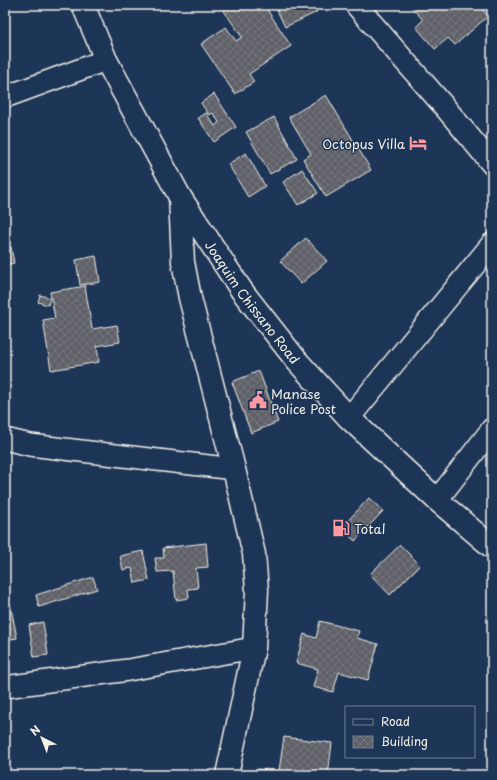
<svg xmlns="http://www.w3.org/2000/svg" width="497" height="780" font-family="'Playpen Sans',sans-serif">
<defs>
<pattern id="building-cross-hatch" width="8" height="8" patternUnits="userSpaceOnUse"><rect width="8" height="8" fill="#5e6168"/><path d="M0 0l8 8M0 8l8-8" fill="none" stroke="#76787e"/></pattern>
</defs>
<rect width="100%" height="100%" fill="#1d3557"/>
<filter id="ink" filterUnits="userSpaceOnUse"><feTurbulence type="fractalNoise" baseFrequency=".025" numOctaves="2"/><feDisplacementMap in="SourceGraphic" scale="8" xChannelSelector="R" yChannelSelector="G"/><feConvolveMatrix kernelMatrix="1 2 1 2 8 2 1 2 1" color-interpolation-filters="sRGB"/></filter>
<g filter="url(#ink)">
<g fill="url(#building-cross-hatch)" stroke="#f4f1e8">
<polygon points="220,5 264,5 291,46 249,74 254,82 235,94 201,44 226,27 236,41 242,37"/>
<polygon points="282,5 313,5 317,12 285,27 276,8"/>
<polygon points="410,5 479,5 488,16 455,45 448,38 435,49 416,27 423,20"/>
<polygon points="214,94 236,127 214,142 198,118 206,113 215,126 219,122 213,113 209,115 201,103"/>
<polygon points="326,95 371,170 326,197 303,159 311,154 289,117"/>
<polygon points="274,117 297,159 270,174 246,132"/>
<polygon points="246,153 265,186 248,197 228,164"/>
<polygon points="302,169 318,193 298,205 283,182"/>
<polygon points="306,238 327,261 301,284 280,261"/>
<polygon points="11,247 14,263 5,265 5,248"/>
<polygon points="96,256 100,282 80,285 76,260"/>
<polygon points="85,286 92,329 117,325 120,342 97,346 99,362 51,370 43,320 55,318 50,292"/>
<polygon points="40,295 50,298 48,305 38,302"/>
<polygon points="259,371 278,422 251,433 232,382"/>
<polygon points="369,498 383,511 355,541 341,528"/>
<polygon points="206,543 208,567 196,568 198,588 188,589 189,598 176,600 173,571 157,572 155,558 164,558 163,548"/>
<polygon points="400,545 420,565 390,595 370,574"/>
<polygon points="143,551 149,580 135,583 132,568 123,570 120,556"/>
<polygon points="93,577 97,589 39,607 36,595"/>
<polygon points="10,603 17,638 5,640 5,604"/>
<polygon points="320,621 359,631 357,638 378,644 368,680 339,672 333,692 313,687 318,669 296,663 304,634 316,638"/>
<polygon points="43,622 48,655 34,657 29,625"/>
<polygon points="284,737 332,743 328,775 306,773 306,775 257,775 258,769 279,771"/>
</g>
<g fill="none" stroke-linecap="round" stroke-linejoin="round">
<g stroke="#f4f1e8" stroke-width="24">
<g id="street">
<polyline points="356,5 443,105 492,164"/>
<polyline points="5,97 106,60"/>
<polyline points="349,418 492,244"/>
<polyline points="5,439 30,445 234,469"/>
<polyline points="437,500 492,429"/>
<polyline points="5,687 128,670 254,648"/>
</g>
</g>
<g stroke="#f4f1e8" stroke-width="25">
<polyline id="secondary" points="180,197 183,262 190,298 234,469 254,554 257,590 254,648 227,775"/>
</g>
<g stroke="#f4f1e8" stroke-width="25">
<g id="highway">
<path id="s1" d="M83,5L106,60L180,197L242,291L297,361L349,418L437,500L492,547"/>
</g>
</g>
<use href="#street" stroke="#1d3557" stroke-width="21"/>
<use href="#secondary" stroke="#1d3557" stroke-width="22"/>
<use href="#highway" stroke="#1d3557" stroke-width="22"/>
</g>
</g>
<defs>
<g id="hotel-bare" transform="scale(1.38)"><path d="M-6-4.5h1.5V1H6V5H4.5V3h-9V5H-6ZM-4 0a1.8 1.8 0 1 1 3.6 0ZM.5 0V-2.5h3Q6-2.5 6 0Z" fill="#ff9aa2" stroke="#1d3557" stroke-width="2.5" paint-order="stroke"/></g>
<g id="civic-bare" transform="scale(1.38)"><path d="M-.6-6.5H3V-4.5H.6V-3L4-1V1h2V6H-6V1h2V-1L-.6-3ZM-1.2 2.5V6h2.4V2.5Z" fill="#ff9aa2" stroke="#1d3557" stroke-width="2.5" paint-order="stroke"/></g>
<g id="fuel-bare" transform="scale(1.38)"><path d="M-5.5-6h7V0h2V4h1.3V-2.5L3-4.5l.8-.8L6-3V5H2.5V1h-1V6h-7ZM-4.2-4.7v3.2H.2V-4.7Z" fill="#ff9aa2" stroke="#1d3557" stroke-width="2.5" paint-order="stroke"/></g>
</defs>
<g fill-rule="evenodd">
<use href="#hotel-bare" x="418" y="143"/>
<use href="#civic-bare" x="258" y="400"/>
<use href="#fuel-bare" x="341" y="528"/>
</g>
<g text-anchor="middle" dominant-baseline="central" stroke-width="3" stroke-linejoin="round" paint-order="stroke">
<g font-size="13" fill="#f4f1e8" stroke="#1d3557" text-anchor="start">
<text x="405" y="143" text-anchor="end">Octopus Villa</text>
<text x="271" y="393">Manase<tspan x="271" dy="15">Police Post</tspan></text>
<text x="354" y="528">Total</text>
</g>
<g font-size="13" fill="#f4f1e8" stroke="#1d3557">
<text stroke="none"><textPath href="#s1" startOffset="343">Joaquim Chissano Road</textPath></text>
</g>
</g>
<rect width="497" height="780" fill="none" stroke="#1d3557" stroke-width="20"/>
<rect x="10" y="10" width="477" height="760" fill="none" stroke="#f4f1e8" stroke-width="1.5" filter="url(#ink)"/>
<rect x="345" y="706" width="130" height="52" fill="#1d3557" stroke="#738091"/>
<rect x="353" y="719" width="20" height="6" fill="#1d3557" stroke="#738091"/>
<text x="381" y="726" font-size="12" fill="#f4f1e8">Road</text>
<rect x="353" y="736" width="20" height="12" fill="url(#building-cross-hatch)" stroke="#738091"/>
<text x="381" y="746" font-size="12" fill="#f4f1e8">Building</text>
<g transform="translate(42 738) rotate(318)" stroke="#1d3557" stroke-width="3" paint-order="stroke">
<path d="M0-3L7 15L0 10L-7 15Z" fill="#f4f1e8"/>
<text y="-6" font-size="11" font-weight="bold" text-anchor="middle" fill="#f4f1e8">N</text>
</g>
</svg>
